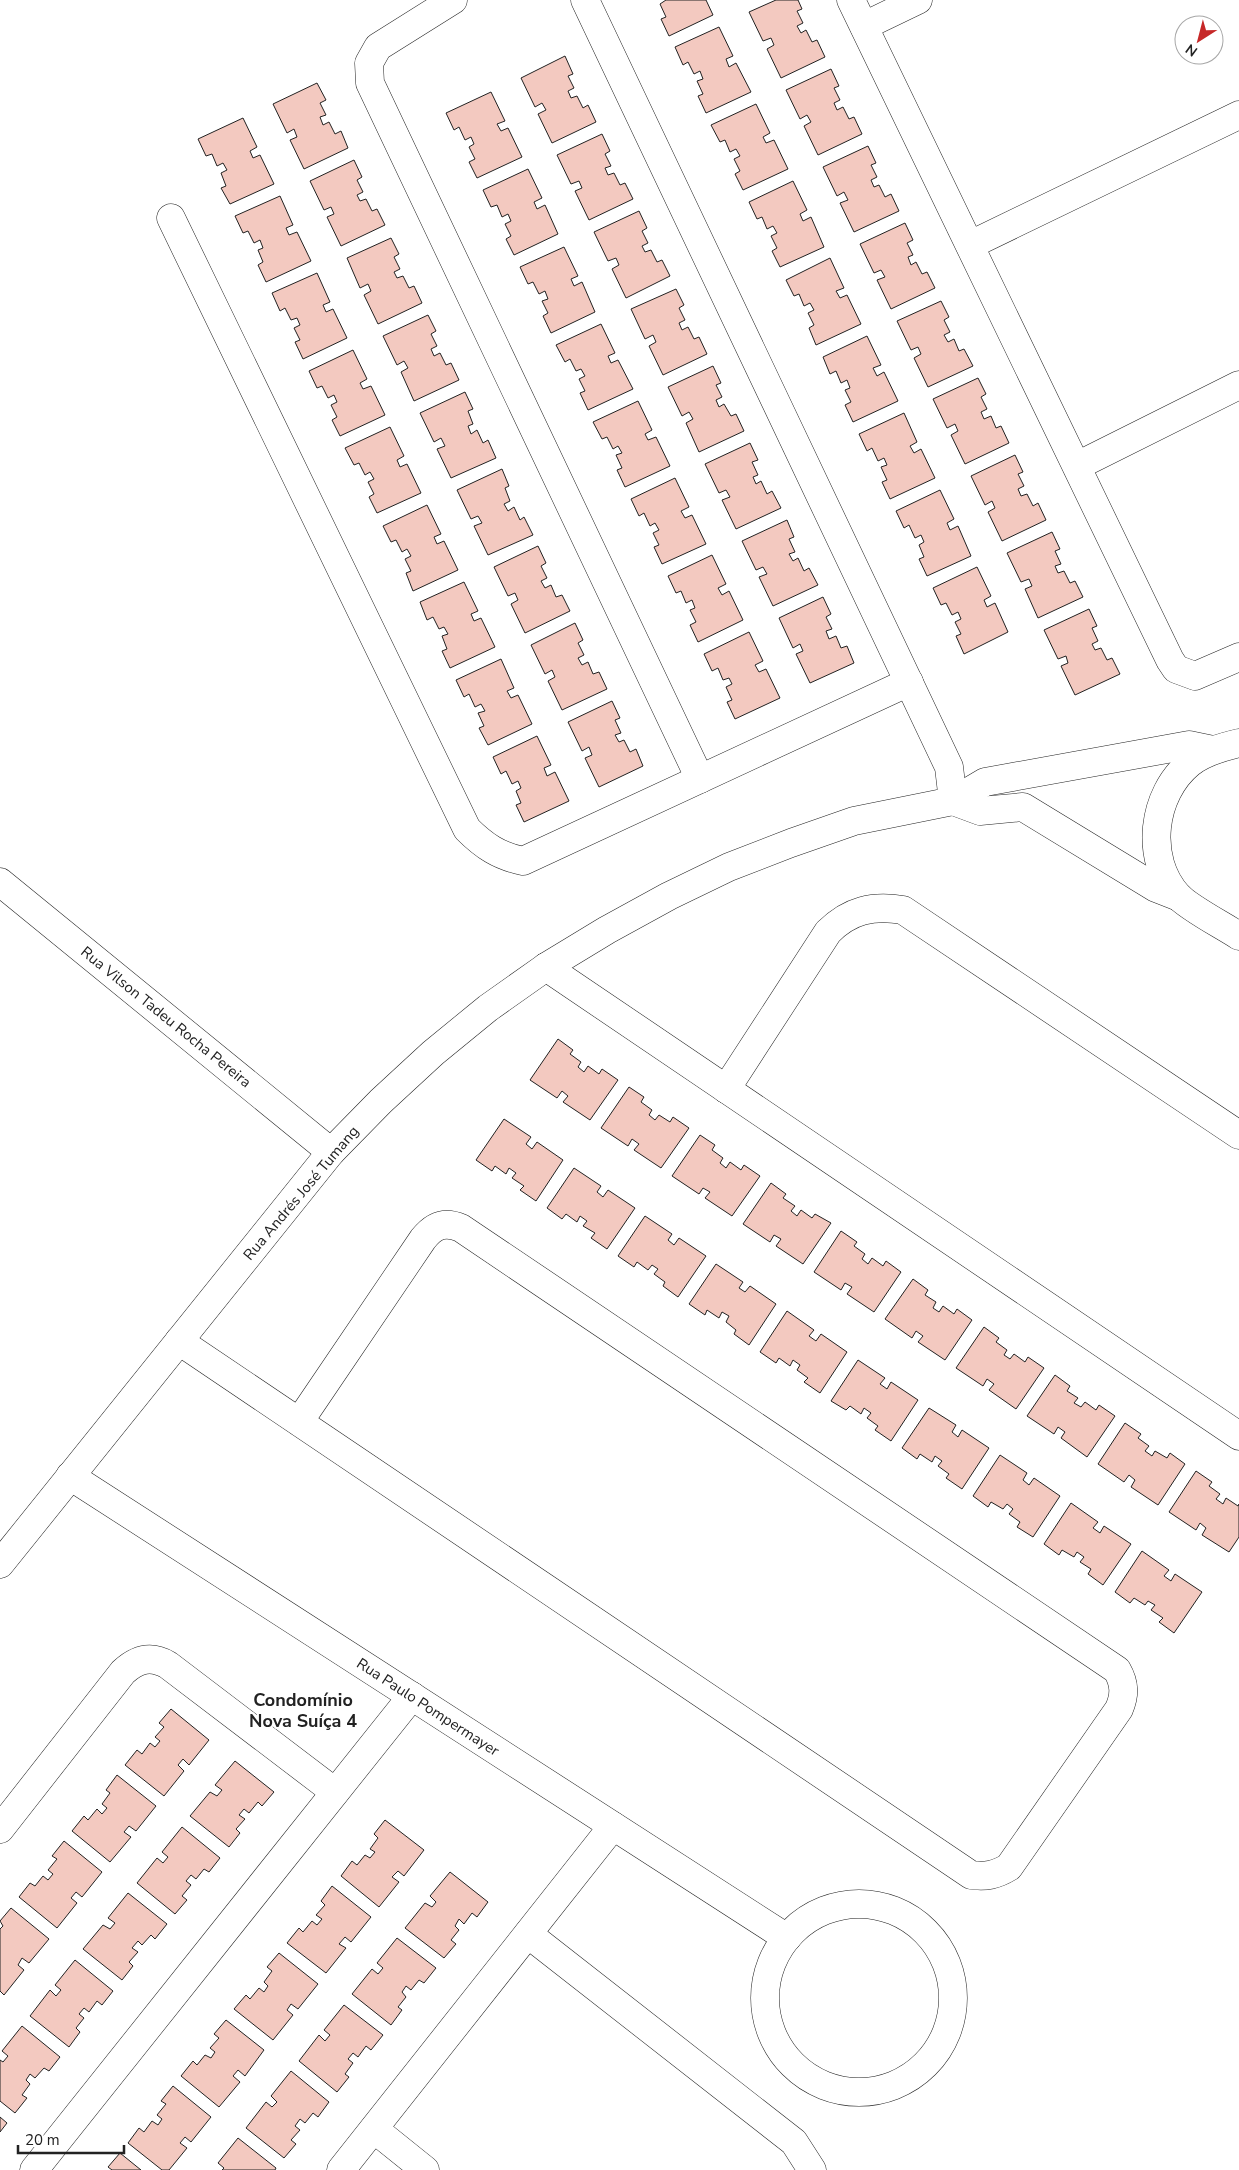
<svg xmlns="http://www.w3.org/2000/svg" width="1239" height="2170" font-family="'Nunito Sans',sans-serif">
<rect width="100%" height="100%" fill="#fff"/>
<g fill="#f3c9c0" stroke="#222">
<polygon points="666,0 706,0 713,15 669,36 661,19 666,17 660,4"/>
<polygon points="776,0 798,0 802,9 797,11 803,23 797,26 801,33 806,30 812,42 817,40 825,57 781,78 767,49 774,45 771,38 763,41 749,12"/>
<polygon points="719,27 733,56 726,59 729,67 736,63 751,92 706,113 698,96 703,94 697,81 703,79 700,71 694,74 688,62 683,65 675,47"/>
<polygon points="565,56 573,74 568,76 574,88 568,91 571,98 577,96 583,108 588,105 596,122 552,143 538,114 546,110 542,103 535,107 521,78"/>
<polygon points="831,69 839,86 834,88 840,100 834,103 837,110 843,107 849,119 854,117 862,134 818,155 804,126 811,122 807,115 800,119 786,90"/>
<polygon points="317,83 326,100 320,103 326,115 320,117 323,125 329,122 335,134 341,131 348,148 304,169 290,140 297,137 294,129 287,133 273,104"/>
<polygon points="491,92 505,121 497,124 501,131 508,128 522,157 477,178 469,162 475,159 469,147 474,144 471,137 465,140 459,127 454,130 446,113"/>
<polygon points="756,104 770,133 763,137 766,143 774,140 788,169 743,190 735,174 740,171 734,159 740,156 736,149 730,152 725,140 720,142 711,125"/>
<polygon points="243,118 257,147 250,151 253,158 260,155 274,184 230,204 221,188 226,186 221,173 227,170 223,163 217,166 212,154 206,156 198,139"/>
<polygon points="602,134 610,151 605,154 611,166 605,168 608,175 614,173 620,185 625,183 633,199 589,220 575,191 582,188 579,181 571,184 557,155"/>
<polygon points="868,146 876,163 871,165 877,177 871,180 874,187 879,185 885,197 891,194 899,211 854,232 840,203 848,200 844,192 837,196 823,167"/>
<polygon points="354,160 362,177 357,180 363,192 357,195 360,201 366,199 372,211 377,209 385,225 341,246 327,217 334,214 331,207 324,210 310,181"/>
<polygon points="528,169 542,198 534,202 537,209 545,205 558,234 514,255 506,239 511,236 505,224 511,221 508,214 502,217 497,205 491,207 483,190"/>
<polygon points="793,181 807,210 800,214 803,221 811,217 824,247 780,267 772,251 777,248 771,236 777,233 773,226 767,229 762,217 757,219 749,202"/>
<polygon points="280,196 293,225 286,228 289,235 297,232 311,261 266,282 258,265 263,262 258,250 263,248 260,240 254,243 248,231 243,233 235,216"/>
<polygon points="639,211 647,228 642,231 648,243 642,246 645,252 651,250 657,262 662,260 670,276 626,298 612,269 619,265 616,258 608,261 594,232"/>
<polygon points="905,223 913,240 907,243 913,255 908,257 911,265 916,262 922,274 927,272 935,288 891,309 877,280 885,277 881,270 874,273 860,244"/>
<polygon points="391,238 399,254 394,257 400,269 394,272 397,278 403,276 409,288 414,286 422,303 378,324 364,295 371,291 368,284 360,288 347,258"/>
<polygon points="564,247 578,276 571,279 574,286 582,282 595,312 551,333 543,316 548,313 542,301 548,299 545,291 539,294 533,282 528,284 520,267"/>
<polygon points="830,258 844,288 836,291 840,298 847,295 861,324 816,345 809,328 814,325 808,313 814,310 810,303 804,306 799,294 794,296 786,280"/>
<polygon points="317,273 330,302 323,305 326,312 333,309 347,338 303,359 295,342 300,340 294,328 300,325 297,318 291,320 285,308 280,311 272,293"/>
<polygon points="676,289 684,305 679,308 685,320 679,323 682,330 688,327 694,339 699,337 707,354 663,375 649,346 656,342 653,335 645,339 631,309"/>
<polygon points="941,301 949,317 944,320 950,332 944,335 948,342 954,339 959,351 964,349 973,366 928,387 914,358 921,354 918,347 911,350 897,321"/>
<polygon points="428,315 436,331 431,334 437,346 431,349 434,356 440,353 446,365 451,363 459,380 414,401 401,372 408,368 404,361 397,365 383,336"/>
<polygon points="601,324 615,353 608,356 611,363 618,360 633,389 588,410 580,393 585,391 579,379 585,376 581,369 576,371 570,359 565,362 556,345"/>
<polygon points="867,336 881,365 873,368 877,376 884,372 898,401 853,422 845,405 851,402 845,390 850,388 847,380 841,383 836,371 830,374 823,357"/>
<polygon points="353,350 367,379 360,383 363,389 371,386 385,415 340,436 332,420 337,417 331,405 337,402 334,395 328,398 322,386 317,388 309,371"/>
<polygon points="713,366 721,383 716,385 722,397 716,400 719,407 724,404 731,416 736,414 744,431 699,452 686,423 693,419 689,412 682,416 668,387"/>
<polygon points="978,378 986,394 981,397 987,409 981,412 984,419 991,416 996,428 1001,426 1009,443 965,464 951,435 958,431 955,424 947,428 933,399"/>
<polygon points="465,392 473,409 468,411 473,424 468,426 471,434 477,430 483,443 488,440 496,458 451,478 437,449 445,446 441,438 434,442 420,413"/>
<polygon points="638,401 652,430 645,434 648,440 656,437 670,466 625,487 617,470 622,468 616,455 622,453 618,446 613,449 607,437 602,439 593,422"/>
<polygon points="904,413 917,442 910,446 914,453 921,449 935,478 890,499 882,482 887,480 881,467 887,465 884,458 878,461 872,448 867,451 859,434"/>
<polygon points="390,427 404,456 397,460 400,467 407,464 421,493 377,513 369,497 374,494 368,482 374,479 370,472 365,475 359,463 354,465 345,448"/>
<polygon points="750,443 758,460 752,462 758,475 753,477 756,484 761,481 767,494 772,491 781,508 736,529 722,500 730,497 726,490 719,493 705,464"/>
<polygon points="1015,455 1023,472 1018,474 1024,486 1018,489 1021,496 1027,494 1033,506 1038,503 1046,520 1002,541 988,512 995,508 992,501 985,505 971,476"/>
<polygon points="502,469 509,486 505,488 510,501 504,504 508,511 514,507 520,520 524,517 533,535 488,555 474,526 482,523 478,516 471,519 457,490"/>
<polygon points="675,478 689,507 681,511 685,518 692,515 706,544 662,564 654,547 659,545 653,533 659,530 655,523 650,526 644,513 639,516 631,499"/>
<polygon points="940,490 954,519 947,523 950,530 958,526 971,556 927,576 919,559 924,557 919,545 924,542 921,535 915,538 909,525 904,528 896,511"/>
<polygon points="427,505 441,534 434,537 437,544 444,541 458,570 413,591 406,573 411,571 405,559 411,556 407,549 402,552 396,540 391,542 383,526"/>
<polygon points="787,520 794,537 789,539 795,552 789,554 793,561 798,558 804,571 809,568 818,585 773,606 759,577 767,574 763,567 756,570 742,541"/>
<polygon points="1052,532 1060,549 1055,551 1061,564 1055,566 1058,573 1064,571 1070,583 1075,581 1083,597 1038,618 1025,589 1032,586 1029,579 1021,582 1007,553"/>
<polygon points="538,546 546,563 541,566 547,578 541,581 545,588 551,585 556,597 562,595 570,611 525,633 511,604 518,600 515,593 508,596 494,567"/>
<polygon points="712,555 726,584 718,588 722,595 729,591 743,620 698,642 690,625 696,622 690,610 695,608 692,600 686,603 681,591 676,593 668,576"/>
<polygon points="977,567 991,596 984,600 987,607 995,603 1008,632 964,654 956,636 961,634 955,622 961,619 958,612 952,615 946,603 941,605 933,588"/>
<polygon points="464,582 478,611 471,614 474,621 481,618 495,647 450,668 442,651 447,649 442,636 448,634 444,627 439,629 433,617 427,620 420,602"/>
<polygon points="823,597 831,614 826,617 832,629 826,631 829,639 836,636 841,648 847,646 854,663 810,683 796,654 803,651 800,644 793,648 779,618"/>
<polygon points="1089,609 1097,626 1092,628 1098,641 1092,644 1095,650 1101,648 1107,660 1112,658 1120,674 1075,695 1061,666 1068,663 1066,656 1058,659 1044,630"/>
<polygon points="575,623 583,640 578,643 584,655 578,658 582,665 588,662 593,674 599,672 607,689 562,710 548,681 555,677 552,670 545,674 531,645"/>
<polygon points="749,632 763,661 755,665 759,672 766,669 780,698 735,719 727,702 732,700 726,687 732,684 729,678 723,680 718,668 712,671 704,654"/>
<polygon points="501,659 514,688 507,691 511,698 518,695 532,724 488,745 479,728 484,726 478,713 485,711 481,704 475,707 469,694 464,697 456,680"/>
<polygon points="612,701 620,718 615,720 621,733 615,735 619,742 624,740 630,752 636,749 643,766 599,787 585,758 592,755 589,747 582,751 568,722"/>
<polygon points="537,736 551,765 544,768 547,776 555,772 569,801 524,822 516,805 521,803 516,791 521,788 518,781 512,784 506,771 501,774 493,757"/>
<polygon points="558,1039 573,1050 570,1054 581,1062 578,1067 584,1072 588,1066 599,1074 602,1069 618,1080 590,1120 563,1102 568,1096 562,1091 557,1098 530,1080"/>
<polygon points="629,1087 644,1097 641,1102 652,1110 649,1115 655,1120 659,1115 670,1122 673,1117 689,1128 661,1168 634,1150 639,1144 632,1139 628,1146 601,1128"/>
<polygon points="504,1119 531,1137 526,1144 532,1149 537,1142 563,1160 536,1201 520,1190 524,1186 512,1178 516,1173 509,1168 506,1174 495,1166 492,1171 476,1160"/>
<polygon points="700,1135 715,1145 712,1150 723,1158 720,1163 726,1168 730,1162 741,1170 744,1165 760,1176 732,1216 705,1198 710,1192 703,1188 699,1194 672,1176"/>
<polygon points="574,1168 601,1186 597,1192 603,1197 608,1190 635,1208 607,1249 591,1238 595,1233 583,1226 587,1221 580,1216 577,1222 566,1214 562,1219 547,1208"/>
<polygon points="771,1183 786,1194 783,1198 795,1206 791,1211 797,1216 801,1210 812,1218 815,1214 831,1223 803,1264 776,1246 781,1239 774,1235 770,1242 743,1224"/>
<polygon points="645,1216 672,1234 668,1240 674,1245 679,1238 706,1256 678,1297 663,1286 665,1282 654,1274 658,1269 652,1265 648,1270 637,1262 634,1267 618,1256"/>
<polygon points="841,1231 857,1242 854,1246 865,1254 862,1259 868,1264 872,1258 883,1266 886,1261 901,1272 874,1312 847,1294 852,1287 845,1283 841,1290 814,1272"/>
<polygon points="716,1264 743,1282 739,1288 745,1292 750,1286 776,1304 749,1345 734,1334 736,1330 726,1322 729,1316 722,1312 719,1318 707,1310 705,1315 689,1304"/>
<polygon points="913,1279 928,1290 925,1295 936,1302 933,1308 939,1312 943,1306 954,1314 957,1309 972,1320 945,1360 918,1342 923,1336 916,1331 912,1338 885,1319"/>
<polygon points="787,1311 814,1330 809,1336 816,1341 821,1334 847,1352 820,1393 804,1382 808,1378 797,1370 800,1365 793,1360 790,1366 779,1358 776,1363 760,1352"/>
<polygon points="984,1327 999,1338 996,1342 1007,1350 1004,1355 1010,1359 1014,1354 1025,1362 1028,1357 1044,1368 1016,1409 989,1390 994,1384 987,1379 983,1386 956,1368"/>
<polygon points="858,1360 885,1378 880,1384 887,1389 891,1382 918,1400 891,1441 875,1430 878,1426 867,1418 871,1413 864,1408 861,1414 850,1406 846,1410 831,1401"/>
<polygon points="1055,1375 1070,1386 1067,1391 1078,1398 1074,1403 1081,1407 1085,1402 1096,1410 1099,1405 1115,1416 1087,1457 1061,1438 1065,1432 1058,1427 1054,1434 1027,1416"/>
<polygon points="929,1408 956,1425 952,1432 958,1437 962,1430 989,1448 962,1489 946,1478 949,1474 938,1466 942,1461 935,1456 932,1462 920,1454 917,1459 902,1448"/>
<polygon points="1125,1423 1141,1434 1138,1438 1149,1446 1145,1451 1152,1456 1155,1451 1167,1458 1170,1453 1185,1464 1158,1505 1131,1487 1135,1480 1129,1475 1124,1482 1098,1464"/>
<polygon points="1000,1455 1027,1473 1023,1480 1029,1485 1034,1478 1060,1496 1033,1537 1017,1527 1020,1522 1009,1514 1013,1509 1007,1504 1003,1509 991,1502 988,1507 973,1496"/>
<polygon points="1196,1471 1212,1482 1209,1486 1220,1494 1216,1499 1223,1504 1226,1498 1238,1506 1239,1504 1239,1537 1229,1552 1202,1535 1206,1528 1200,1523 1196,1530 1169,1512"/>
<polygon points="1071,1503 1098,1522 1093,1528 1100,1533 1104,1526 1131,1544 1103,1585 1088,1574 1091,1569 1080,1562 1084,1557 1077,1552 1074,1557 1062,1550 1059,1555 1044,1544"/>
<polygon points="1142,1551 1169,1570 1164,1576 1171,1581 1175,1574 1202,1592 1174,1633 1159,1622 1163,1618 1151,1610 1155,1605 1148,1601 1145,1605 1134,1598 1130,1603 1115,1592"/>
<polygon points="171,1709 209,1740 189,1765 183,1759 178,1765 184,1771 164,1796 125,1765 137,1750 142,1754 150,1743 155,1747 160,1741 155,1737 164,1727 159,1723"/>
<polygon points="235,1761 274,1792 262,1806 258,1802 249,1813 244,1809 239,1815 245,1819 236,1829 240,1833 229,1847 190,1816 210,1792 217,1796 222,1790 215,1785"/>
<polygon points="117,1775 156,1806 136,1831 129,1826 124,1832 131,1837 110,1862 72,1831 84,1816 88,1820 97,1809 102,1814 107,1808 102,1804 110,1793 106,1790"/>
<polygon points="385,1820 424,1850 404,1876 398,1871 392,1877 399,1882 379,1907 341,1876 352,1861 357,1865 365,1855 370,1858 375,1852 370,1849 378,1838 374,1834"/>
<polygon points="182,1827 220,1858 209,1872 204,1869 196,1879 191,1875 186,1881 191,1885 182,1896 187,1900 175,1914 137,1883 157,1858 163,1863 168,1857 162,1852"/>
<polygon points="64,1841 102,1872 82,1897 76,1892 71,1898 77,1903 57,1928 19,1897 30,1883 35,1886 43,1876 48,1880 53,1874 48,1870 57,1859 52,1856"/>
<polygon points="450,1872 488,1902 477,1917 472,1913 464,1924 459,1919 455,1926 459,1930 451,1940 456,1944 444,1958 405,1928 425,1903 432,1907 436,1902 430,1896"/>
<polygon points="332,1886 371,1917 351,1942 345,1937 339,1944 346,1948 326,1973 287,1943 299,1928 303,1932 312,1921 317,1925 322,1919 316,1915 325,1905 321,1901"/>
<polygon points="128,1893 167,1924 155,1939 151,1935 142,1945 138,1941 132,1948 138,1952 129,1962 133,1966 122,1980 83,1949 103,1925 110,1929 115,1923 108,1918"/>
<polygon points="11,1908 49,1939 29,1963 22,1958 18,1965 24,1970 4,1995 0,1991 0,1929 3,1926 0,1921"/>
<polygon points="397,1938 436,1968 424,1983 419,1980 411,1990 406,1986 402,1992 406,1997 398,2007 402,2010 391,2025 352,1994 372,1969 378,1974 383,1968 377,1963"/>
<polygon points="279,1953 318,1984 298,2009 291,2004 287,2010 293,2015 273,2040 234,2009 246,1995 250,1999 259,1988 264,1992 268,1986 264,1982 272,1971 267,1967"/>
<polygon points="75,1960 113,1991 102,2005 97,2001 89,2012 84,2008 79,2014 84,2018 76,2028 80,2032 69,2047 30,2016 50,1990 56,1996 61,1990 55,1985"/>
<polygon points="344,2005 383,2035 371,2050 366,2046 358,2057 353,2053 348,2059 353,2063 345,2074 349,2077 337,2092 299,2061 319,2035 325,2041 330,2035 324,2030"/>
<polygon points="226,2020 264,2050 245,2076 238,2070 233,2076 240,2082 219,2107 181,2076 193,2061 197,2065 205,2055 211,2058 215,2052 210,2048 219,2038 214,2034"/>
<polygon points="22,2026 60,2057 49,2071 44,2068 35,2078 30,2074 26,2080 30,2084 22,2095 27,2098 15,2113 0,2101 0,2060 3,2062 8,2056 2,2051"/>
<polygon points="291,2071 329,2102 318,2117 313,2113 305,2123 300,2119 295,2126 300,2130 291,2140 296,2144 284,2158 246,2128 266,2102 272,2107 277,2102 271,2096"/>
<polygon points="173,2086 211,2117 191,2142 185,2137 180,2143 187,2148 169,2170 162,2170 128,2143 139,2128 144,2132 152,2121 158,2125 162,2119 157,2115 166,2104 161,2101"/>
<polygon points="0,2117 7,2123 0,2132"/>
<polygon points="238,2138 276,2168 275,2170 222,2170 224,2168 218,2163"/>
<polygon points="120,2153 141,2170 112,2170 108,2167"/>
</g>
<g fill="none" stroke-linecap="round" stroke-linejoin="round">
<g stroke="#222" stroke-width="29">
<g id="street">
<polyline points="453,0 378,47 369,63 370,83 700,779"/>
<polyline points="585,0 949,767 953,801"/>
<polyline points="851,0 1170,660 1176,669 1195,676 1239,657"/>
<polyline points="864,26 918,0"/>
<path d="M171,218L467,829C484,846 499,856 523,861L909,682"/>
<polyline points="970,245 1239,115"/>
<polyline points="1077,466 1239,385"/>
<path d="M1239,743C1222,747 1204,752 1190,763C1152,794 1144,859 1178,896C1189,908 1224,926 1239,936"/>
<polyline points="953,801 980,811 1023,807 1156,888 1179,897"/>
<polyline points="0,882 331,1152"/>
<polyline points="546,967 1239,1436"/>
<path d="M726,1089L828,932C850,910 873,905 903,910L1239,1135"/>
<path d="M179,1341L971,1875C986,1877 996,1875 1009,1867L1119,1709C1125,1695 1125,1684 1117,1670L461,1228C445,1221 434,1225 423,1239L299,1422"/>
<polyline points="70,1476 787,1938"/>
<polyline points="0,1564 331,1152 381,1101 433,1053 488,1008 546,967 607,930 669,896 729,867 791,843 854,821 953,801 985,782 1189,745 1213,750"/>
<path d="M0,1829L123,1672C137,1659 151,1655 168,1665L335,1792"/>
<circle cx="859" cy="1998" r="94"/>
<polyline points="528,1934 794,2142 812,2170"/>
<polyline points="374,2129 425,2170"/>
<polyline points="34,2170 412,1696"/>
<polyline points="341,2170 613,1826"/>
</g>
</g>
<use href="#street" stroke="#fff" stroke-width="28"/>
</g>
<g text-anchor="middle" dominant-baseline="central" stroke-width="4" stroke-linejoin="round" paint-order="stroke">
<g font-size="15" fill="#222" stroke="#fff">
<text transform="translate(166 1017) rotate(39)">Rua Vilson Tadeu Rocha Pereira</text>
<text transform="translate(301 1193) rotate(-50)">Rua Andrés José Tumang</text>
<text transform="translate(428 1707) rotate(33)">Rua Paulo Pompermayer</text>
</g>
<g font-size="18" font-weight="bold" fill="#222" stroke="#fff">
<text x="303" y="1700">Condomínio<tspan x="303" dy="21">Nova Suíça 4</tspan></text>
</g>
</g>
<g transform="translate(1199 40) rotate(216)"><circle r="24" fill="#ffffff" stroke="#a7a7a7"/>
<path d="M0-4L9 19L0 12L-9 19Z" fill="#c62828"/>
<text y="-8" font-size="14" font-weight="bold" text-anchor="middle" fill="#222222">N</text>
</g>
<path d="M18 2145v8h106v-8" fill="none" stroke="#222222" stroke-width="2.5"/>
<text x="25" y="2145" font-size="15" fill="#222222" stroke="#ffffff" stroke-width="4" paint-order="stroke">20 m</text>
</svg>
